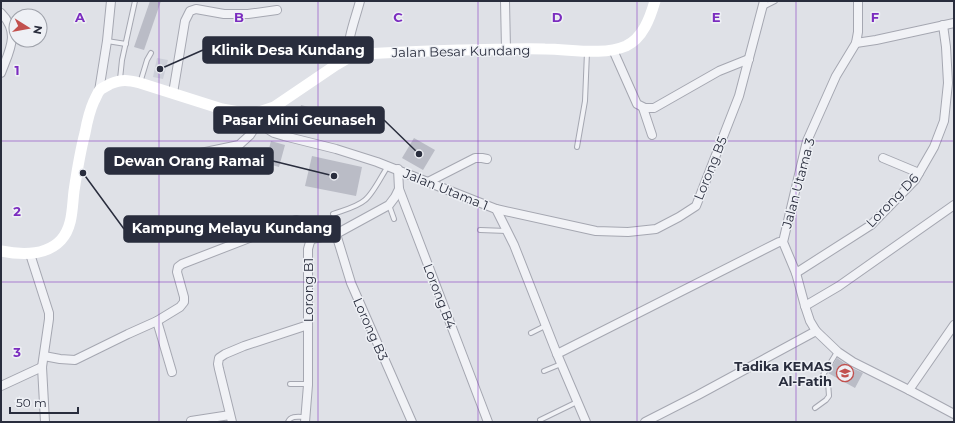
<svg xmlns="http://www.w3.org/2000/svg" width="955" height="423" font-family="Montserrat,sans-serif">
<rect width="100%" height="100%" fill="#dfe1e7"/>
<polygon fill="#cdd0d9" points="157,58 168,60 163,79 153,77"/>
<g fill="#babcc6">
<polygon points="150,1 161,1 144,50 134,47"/>
<polygon points="301,105 316,109 310,129 296,124"/>
<polygon points="414,138 435,150 423,170 402,158"/>
<polygon points="271,141 285,145 279,167 265,163"/>
<polygon points="312,156 362,167 356,196 305,186"/>
<polygon points="837,358 850,367 863,373 855,388 828,373"/>
</g>
<g fill="none" stroke-linecap="round" stroke-linejoin="round">
<g stroke="#a5a7b1" stroke-width="6">
<g id="lane">
<polyline points="763,7 775,1"/>
<polyline points="107,41 126,44"/>
<polyline points="120,79 122,60 135,1"/>
<polyline points="140,83 147,60 151,53"/>
<polyline points="577,147 585,101 587,52"/>
<polyline points="389,205 394,219"/>
<path d="M333,214C344,210 357,207 365,200C373,194 382,175 388,166"/>
<polyline points="480,230 507,231"/>
<polyline points="531,333 545,326"/>
<polyline points="544,371 561,364"/>
<polyline points="290,384 308,384"/>
<polyline points="815,408 826,400 829,396 828,382 823,375 837,352"/>
<polyline points="540,420 577,402"/>
<path d="M288,422C291,415 299,417 305,417"/>
</g>
</g>
<g stroke="#a5a7b1" stroke-width="10">
<g id="street">
<polyline points="505,1 506,49"/>
<polyline points="858,1 858,32 856,43 836,76 807,141 783,242 796,273 805,306 810,321 816,331 838,352 853,362 909,390 954,414"/>
<path d="M1,13C21,33 9,51 1,73"/>
<polyline points="856,43 876,40 954,23"/>
<polyline points="613,50 637,104 645,108 654,108 719,71 749,59"/>
<path d="M348,58C347,39 355,20 360,1"/>
<polyline points="99,91 107,41 111,1"/>
<polyline points="173,93 185,21 190,11 196,9 224,14 248,14 277,10"/>
<polyline points="643,108 652,135"/>
<polyline points="256,113 258,123 274,133 284,136 336,149 377,162 496,209 514,245 557,354 586,422"/>
<polyline points="883,158 919,173"/>
<polyline points="150,159 196,154 239,145 250,135 258,123"/>
<polyline points="398,169 399,189 488,422"/>
<polyline points="428,182 475,158 482,158 487,159"/>
<polyline points="496,209 596,231 628,232 656,229 679,217 696,206 739,96 764,1"/>
<polyline points="336,234 351,283 412,422"/>
<polyline points="30,254 49,313 49,319 42,367 45,422"/>
<polyline points="796,273 871,225 915,180 934,147 944,121 948,83 946,47 943,25"/>
<polyline points="805,306 839,286 954,205"/>
<polyline points="157,321 172,372"/>
<polyline points="557,354 779,242 783,242"/>
<path d="M44,356L60,359L75,360L128,334L157,321L180,307L184,302V297L177,272L178,267L182,264L296,220C306,222 308,231 312,239"/>
<polyline points="1,386 42,367"/>
<polyline points="909,390 954,325"/>
<polyline points="191,421 230,415"/>
<polyline points="232,422 219,369 218,364 219,358 225,354 244,346 308,325"/>
<polyline points="305,422 308,385 308,249 310,242 312,239 336,234 389,205 395,197 399,189"/>
<polyline points="645,422 698,395 816,331"/>
</g>
</g>
<use href="#lane" stroke="#f1f2f6" stroke-width="4"/>
<use href="#street" stroke="#f1f2f6" stroke-width="8"/>
<path stroke="#fff" stroke-width="11" d="M1,251C21,255 46,256 61,240C73,227 72,207 74,191C77,171 80,152 85,133C87,122 89,112 94,101C96,98 97,93 100,90C102,88 107,86 110,84C122,79 128,80 140,83L222,109L239,112L248,113H256L274,107L336,65L348,58L365,54C397,52 430,51 462,50C490,50 517,48 545,49C571,49 602,56 626,46C643,38 650,18 655,1"/>
</g>
<path fill="none" stroke="#7b2cbf" stroke-width="1" stroke-opacity="0.55" d="M159,1V422M318,1V422M478,1V422M637,1V422M796,1V422M1,141H954M1,282H954"/>
<defs>
<g id="school-ring" transform="scale(0.9)"><circle r="9.5" fill="#eef0f5" stroke="#c2504e" stroke-width="1.5"/><path d="M0-5L7-2L0 1L-7-2ZM-4 1L0 2.5L4 1V4Q0 6-4 4Z" fill="#c2504e"/></g>
</defs>
<g fill-rule="evenodd">
<use href="#school-ring" x="845" y="373"/>
</g>
<g text-anchor="middle" dominant-baseline="central" stroke-width="3" stroke-linejoin="round" paint-order="stroke">
<g font-size="13" fill="#292d3d" stroke="#eef0f5">
<text transform="translate(461 51) rotate(-1)">Jalan Besar Kundang</text>
<text transform="translate(710 168) rotate(-68)">Lorong B5</text>
<text transform="translate(798 183) rotate(-75)">Jalan Utama 3</text>
<text transform="translate(446 189) rotate(22)">Jalan Utama 1</text>
<text transform="translate(892 200) rotate(-46)">Lorong D6</text>
<text transform="translate(308 290) rotate(-90)">Lorong B1</text>
<text transform="translate(440 296) rotate(69)">Lorong B4</text>
<text transform="translate(371 329) rotate(66)">Lorong B3</text>
</g>
<g font-size="13" font-weight="bold" fill="#292d3d" stroke="#eef0f5" text-anchor="end">
<text x="832" y="366">Tadika KEMAS<tspan x="832" dy="15">Al-Fatih</tspan></text>
</g>
</g>
<g font-size="13" text-anchor="middle" font-weight="bold" fill="#7b2cbf" stroke="#eef0f5" stroke-width="3" stroke-linejoin="round" paint-order="stroke">
<text x="80" y="22">A</text>
<text x="239" y="22">B</text>
<text x="398" y="22">C</text>
<text x="557" y="22">D</text>
<text x="716" y="22">E</text>
<text x="875" y="22">F</text>
<text x="17" y="75">1</text>
<text x="17" y="216">2</text>
<text x="17" y="357">3</text>
</g>
<path fill="none" stroke="#292d3d" stroke-width="1.5" d="M160 69L203 50M419 154L384 120M334 176L273 161M83 173L124 229"/>
<g fill="#292d3d" stroke="#eef0f5" stroke-width="1.5">
<circle cx="160" cy="69" r="4"/>
<circle cx="419" cy="154" r="4"/>
<circle cx="334" cy="176" r="4"/>
<circle cx="83" cy="173" r="4"/>
</g>
<g fill="#292d3d" stroke="#292d3d" stroke-width="1.5">
<rect x="203" y="37" width="170" height="26" rx="4"/>
<rect x="214" y="107" width="170" height="26" rx="4"/>
<rect x="105" y="148" width="168" height="26" rx="4"/>
<rect x="124" y="216" width="216" height="26" rx="4"/>
</g>
<g font-size="14" text-anchor="middle" font-weight="bold" fill="#fff">
<text x="288" y="55">Klinik Desa Kundang</text>
<text x="299" y="125">Pasar Mini Geunaseh</text>
<text x="189" y="166">Dewan Orang Ramai</text>
<text x="232" y="233">Kampung Melayu Kundang</text>
</g>
<rect width="955" height="423" fill="none" stroke="#292d3d" stroke-width="4"/>
<g transform="translate(28 28) rotate(101)"><circle r="19" fill="#eef0f5" stroke="#9fa2ab"/>
<path d="M0-3L7 15L0 10L-7 15Z" fill="#c2504e"/>
<text y="-6" font-size="11" font-weight="bold" text-anchor="middle" fill="#292d3d">N</text>
</g>
<path d="M10 407v6h68v-6" fill="none" stroke="#292d3d" stroke-width="2"/>
<text x="16" y="407" font-size="12" fill="#292d3d" stroke="#eef0f5" stroke-width="3" paint-order="stroke">50 m</text>
</svg>
